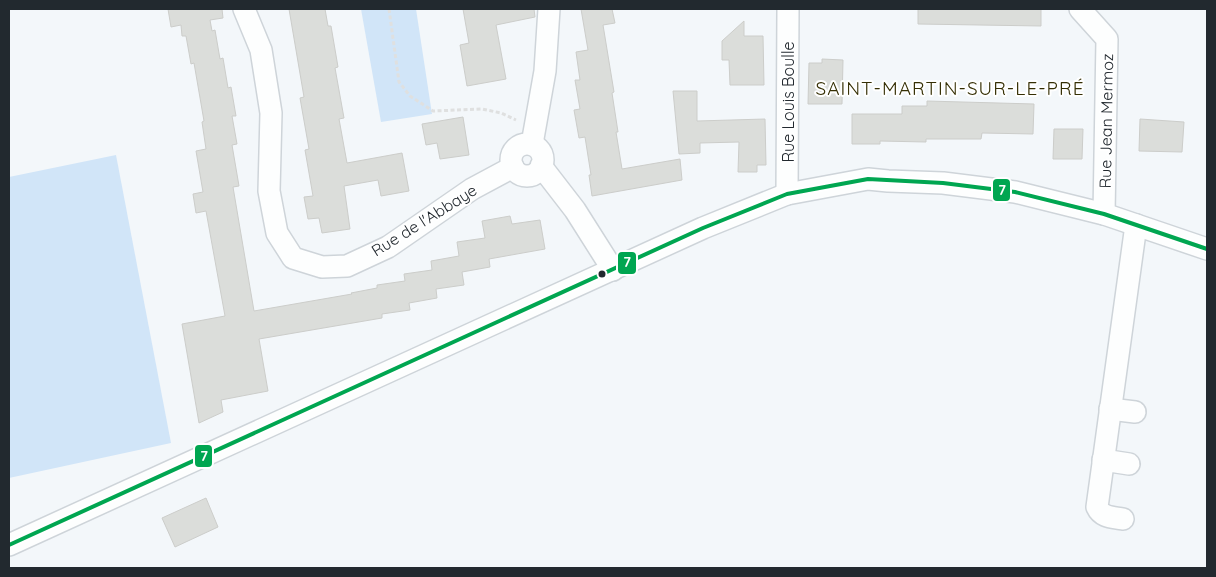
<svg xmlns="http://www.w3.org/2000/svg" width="1216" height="577" font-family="Quicksand,sans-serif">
<rect width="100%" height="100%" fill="#f3f7fa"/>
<g fill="#d1e5f8">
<polygon points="361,9 416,9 432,114 381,122"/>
<polygon points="116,155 171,443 9,478 9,177"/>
</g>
<g fill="#dbddda" stroke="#cccdca">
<polygon points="168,9 222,9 223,18 210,20 212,31 215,30 220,59 223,58 228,88 231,87 236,116 232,116 237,144 232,145 239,186 233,187 254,311 352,294 351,293 377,288 377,285 405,281 404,274 432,270 431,261 459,256 457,242 485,238 482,221 510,216 512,224 540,220 545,249 489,259 490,267 462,272 464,285 436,289 437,298 409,303 410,310 382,314 382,318 259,339 268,391 221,400 223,412 199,423 182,324 225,316 206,211 196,213 193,194 203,192 196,151 206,149 202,122 204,121 194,63 191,64 186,36 182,36 181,25 171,27"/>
<polygon points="289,9 325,9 328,26 331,26 338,67 335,68 344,118 339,119 347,163 402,153 409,191 381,196 378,180 344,186 350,229 322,233 319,218 308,219 304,197 313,196 305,150 309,149 300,98 304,97"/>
<polygon points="463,9 534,9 535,17 496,25 506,79 467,86 460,45 469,43"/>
<polygon points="581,9 612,9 615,23 603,25 614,92 612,93 618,132 616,132 622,169 680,159 682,180 592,196 589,175 591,175 585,137 579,138 574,110 580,109 575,80 580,80 576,52 588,50"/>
<polygon points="918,9 1041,9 1041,26 918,24"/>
<polygon points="744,21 744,36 763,36 764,85 730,85 729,60 722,60 722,41"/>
<polygon points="822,59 843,60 842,104 808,104 809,63 822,63"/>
<polygon points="673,91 697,91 697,121 765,119 766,165 757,165 757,172 738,172 739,142 700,143 700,153 679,154"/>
<polygon points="927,101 1034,104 1033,134 982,133 981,139 926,139 926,142 880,141 880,144 852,144 852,114 902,114 902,106 927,106"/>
<polygon points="463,117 469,155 440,159 437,143 426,145 422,124"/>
<polygon points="1140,119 1184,122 1182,152 1139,151"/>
<polygon points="1054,129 1083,129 1082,159 1053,159"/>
<polygon points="206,498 218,527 175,547 162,518"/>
</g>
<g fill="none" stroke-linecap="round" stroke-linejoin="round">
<g stroke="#ced4d9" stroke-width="24">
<g id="minor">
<polyline points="244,9 261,50 271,113 269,191 277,233 293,258 322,267 347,266 388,247 472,189 513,167"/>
<polyline points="1080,9 1107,39 1104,214"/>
<polyline points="532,144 545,71 549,9"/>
<circle cx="527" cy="160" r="16"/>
<polyline points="541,166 575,210 613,270"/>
<polyline points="787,194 788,9"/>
<polyline points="1110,409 1135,412"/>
<polyline points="1103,460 1129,464"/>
<path d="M1123,519C1113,517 1102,518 1097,507L1136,225"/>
<polyline points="9,545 703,228 787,194 868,179 888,181 943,183 1015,192 1104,214 1207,249"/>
</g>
</g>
<polyline stroke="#dfe0e0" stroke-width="3" stroke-dasharray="4 2.5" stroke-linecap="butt" points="389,9 399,82 410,96 433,111 482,109 501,113 516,120"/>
<use href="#minor" stroke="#fdfefe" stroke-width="21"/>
<g stroke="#fff" stroke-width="8">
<polyline id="bus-1" points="9,545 703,228 787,194 868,179 943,183 1015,192 1104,214 1207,249"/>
</g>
<use href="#bus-1" stroke="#00a651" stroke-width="4"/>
</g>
<circle fill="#22292f" stroke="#fff" stroke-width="2" cx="602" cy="274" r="4.5"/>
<g text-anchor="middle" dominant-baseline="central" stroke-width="4" stroke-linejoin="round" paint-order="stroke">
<g font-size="16" fill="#22292f" stroke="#fff">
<text transform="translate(788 102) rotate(-90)">Rue Louis Boulle</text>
<text transform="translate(1106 121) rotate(-89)">Rue Jean Mermoz</text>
<text transform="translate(424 220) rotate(-32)">Rue de l'Abbaye</text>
</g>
<g font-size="19" letter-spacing="1" fill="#352f04" stroke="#fff">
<text x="950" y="88">SAINT-MARTIN-SUR-LE-PRÉ</text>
</g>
</g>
<g stroke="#fff" stroke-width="2">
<rect x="992" y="178" width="19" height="24" rx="5" fill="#00a651"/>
<rect x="617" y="251" width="20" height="24" rx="5" fill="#00a651"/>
<rect x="194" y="444" width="19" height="24" rx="5" fill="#00a651"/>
</g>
<g font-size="14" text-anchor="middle" font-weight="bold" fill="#fff">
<text x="1002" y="195">7</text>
<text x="627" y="267">7</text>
<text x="204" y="461">7</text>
</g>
<rect width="1216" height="577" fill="none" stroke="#22292f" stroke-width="20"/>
</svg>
